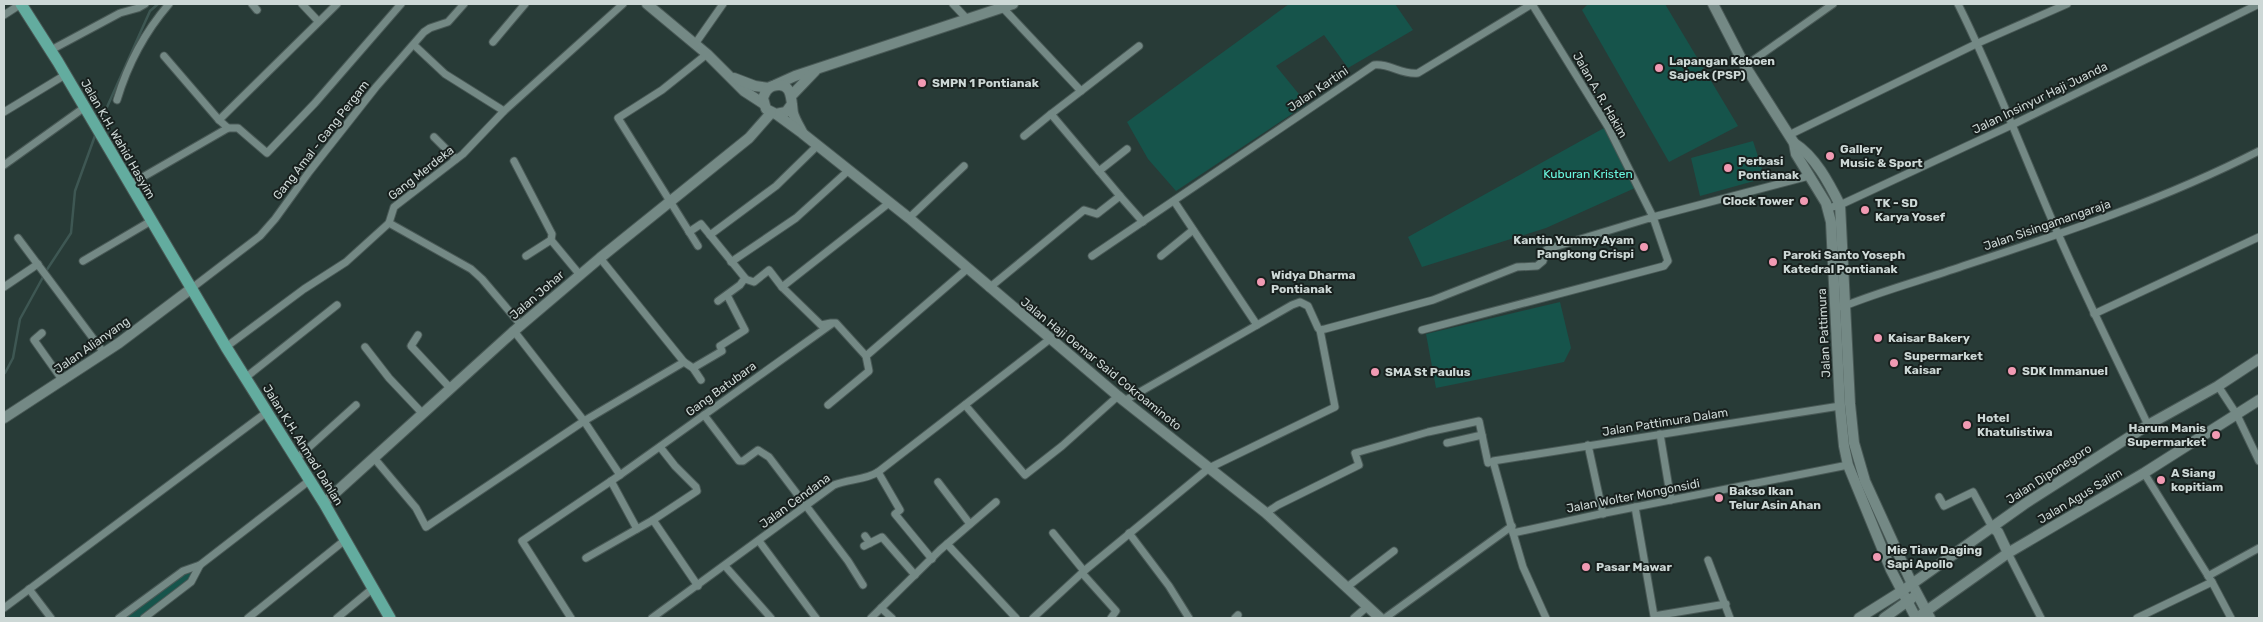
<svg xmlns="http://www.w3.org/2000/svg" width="2263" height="622" font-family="Rubik,sans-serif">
<rect width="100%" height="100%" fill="#283b37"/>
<g fill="#16544b">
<polygon points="1289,4 1395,4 1413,30 1348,68 1324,35 1276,66 1307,104 1176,191 1148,159 1127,122"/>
<polygon points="1588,4 1665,4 1738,126 1669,162 1582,10"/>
<polygon points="1604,128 1635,188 1546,228 1422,267 1408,237"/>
<polygon points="1753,141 1765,178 1700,196 1691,158"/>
<polygon points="1560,302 1571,348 1564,362 1436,388 1426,334"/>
<polygon points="191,572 188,581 140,618 126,618 182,574"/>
</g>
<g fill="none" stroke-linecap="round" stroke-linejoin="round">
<g stroke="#3e5753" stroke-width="2.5">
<polyline points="99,125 150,11 158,4"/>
<polyline points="5,373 13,358 20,319 48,268 71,233 75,191 96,133"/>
</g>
<g stroke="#495956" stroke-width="9">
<g id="street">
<polyline points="252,4 257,10"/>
<polyline points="302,4 318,21"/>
<polyline points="953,4 967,19"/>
<polyline points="1532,4 1608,127 1653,217 1809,176"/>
<path d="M1958,4C1996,80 2025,159 2059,236C2087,300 2118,362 2148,425"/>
<polyline points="1003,8 1081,91 1051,114 1120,196"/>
<polyline points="4,15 21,4"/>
<polyline points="493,42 525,4"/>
<polyline points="695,44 723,4"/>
<polyline points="414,45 445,74 504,111"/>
<polyline points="51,50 120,13 138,8 145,4"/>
<polyline points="164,56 219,120 228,128 238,128 267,153 315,103 401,4"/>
<polyline points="1745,66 1833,4"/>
<polyline points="1081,91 1139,46"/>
<path d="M117,100C128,63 144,33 169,4"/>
<polyline points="4,112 65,75"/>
<polyline points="219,120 337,4"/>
<polyline points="1789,135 1978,43 2067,4"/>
<polyline points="1024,136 1051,114"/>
<polyline points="434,137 456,159"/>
<polyline points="514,161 552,234 551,240"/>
<polyline points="4,165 85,107"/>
<polyline points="1099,171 1127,149"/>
<polyline points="129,185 228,128"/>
<polyline points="1174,201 1257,325"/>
<polyline points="1828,208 1840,205 2014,124 2259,4"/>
<polyline points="909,218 964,166"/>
<polyline points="389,223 471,269 482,279 521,325"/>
<polyline points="689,232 701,224 710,235"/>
<polyline points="18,238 104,353"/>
<polyline points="698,246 618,118 662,90 707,54"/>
<polyline points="526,256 551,240 580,275"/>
<path d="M1092,256L1374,65C1390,63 1401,75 1418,73L1532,4"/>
<polyline points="1161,256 1193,230"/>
<polyline points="83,261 151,221"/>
<polyline points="731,262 796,218 849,170"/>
<polyline points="745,279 754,282 769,270 782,287 821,325 831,323"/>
<polyline points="4,287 38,264"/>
<polyline points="782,287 889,203"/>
<polyline points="192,288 260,236 275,219 309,172 376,87 424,32 430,28 448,22 464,4"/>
<polyline points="989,288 1084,210 1097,214 1120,196 1143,222"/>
<polyline points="718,301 740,285 745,278 710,235 776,186 818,145"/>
<path d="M1842,307C1881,291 1923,280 1963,266C2064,233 2165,199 2259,151"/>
<polyline points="2094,314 2259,237"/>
<polyline points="514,331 584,421 620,475 833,323 836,323 866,356 967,269"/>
<polyline points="42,333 34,340 63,381"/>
<polyline points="418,335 411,346 451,389"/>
<polyline points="226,347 304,289 346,262 389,223 394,207 463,154 504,111 623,4"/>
<polyline points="365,347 389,378 423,414"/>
<polyline points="684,362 693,368 701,380"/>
<polyline points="693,368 722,351 720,346 745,330 727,295"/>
<polyline points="245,378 337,305"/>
<polyline points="2218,386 2237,415 2259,461"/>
<polyline points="1124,401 1292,305 1300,302 1308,306 1318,328 1320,330 1325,329 1433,300 1517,267 1537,266 1543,261 1546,250 1551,248 1653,217 1668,261 1664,266 1422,330"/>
<polyline points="828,405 869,371 866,356"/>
<polyline points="965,405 1025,475 1062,446 1118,396"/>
<polyline points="704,415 739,461 743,461 758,450 769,457 848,561 863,585"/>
<polyline points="1660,434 1671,500"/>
<polyline points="1447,443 1482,435"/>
<polyline points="1588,445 1603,514"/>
<polyline points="374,458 416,508 426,527 584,421 684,362 600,258"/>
<polyline points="296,459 356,405"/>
<polyline points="878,472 900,510 895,514 932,559"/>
<polyline points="2144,473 2212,582 2231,618"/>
<polyline points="938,482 970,524"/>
<polyline points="1939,497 1944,506 1973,492 1992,527"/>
<polyline points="1635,507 1654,616 1726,604"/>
<polyline points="1266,513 1278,505 1359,465 1355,453 1428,432 1479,421 1488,463"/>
<polyline points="653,520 698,586"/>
<polyline points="637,529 653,520 697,491 696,487 675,466 660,447"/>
<polyline points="1053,533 1084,571"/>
<polyline points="1129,533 1169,586 1189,618"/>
<polyline points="1513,533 1493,461 1840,406"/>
<polyline points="865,536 870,543"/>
<polyline points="759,541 816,618"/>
<polyline points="947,544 1016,618"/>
<polyline points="864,546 882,537 915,575"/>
<polyline points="2008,553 2041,618"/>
<polyline points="586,558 637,529 611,481"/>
<polyline points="1708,560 1730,618"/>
<polyline points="725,566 771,618"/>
<polyline points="1082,573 1116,611 1111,618"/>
<polyline points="2208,576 2259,548"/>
<polyline points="1347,587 1394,551"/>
<polyline points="29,589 51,618"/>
<polyline points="4,608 267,412"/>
<polyline points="881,608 892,618"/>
<polyline points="119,618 183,571 200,565"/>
<polyline points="144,618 191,582 200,565 310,480"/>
<polyline points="248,618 345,540"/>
<polyline points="337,618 372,589"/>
<polyline points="571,618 522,541 620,475"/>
<path d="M652,618L834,485C848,479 866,480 878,472L1050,339"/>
<polyline points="871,618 940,550 996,502"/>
<polyline points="1033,618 1084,571 1209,468 1335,407 1320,330"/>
<polyline points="1235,618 1238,615"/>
<polyline points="1354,618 1368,606"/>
<polyline points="1385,618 1512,526"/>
<polyline points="1546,618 1523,567 1513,533 1600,514 1848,465"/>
<polyline points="2137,618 2212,582"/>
</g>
</g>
<g stroke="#495956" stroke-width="12">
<g id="secondary">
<polyline points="647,4 707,54 744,91 764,104"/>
<polyline points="1713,4 1745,66 1794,143 1796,154 1826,203 1831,222 1840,406 1844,446 1848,465 1891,570 1916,618"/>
<polyline points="734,78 755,86 769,88"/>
<polyline points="775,85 795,76 1013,4"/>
<polyline points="792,95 815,71"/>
<path d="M792,104L786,112L776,114L766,109L763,98C765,92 768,87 773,86C793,80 791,101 793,113C795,120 799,126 802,132"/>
<polyline points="776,114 802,133 909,218 1118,396 1266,513 1380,618"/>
<path d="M1794,143C1815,156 1829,183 1840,205L1850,404L1854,443L1865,481L1912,584L1930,618"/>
<polyline points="4,418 119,343 192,288"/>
<polyline points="324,503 514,331 600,258 749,138 771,113"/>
<polyline points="1992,527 1998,532 2008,553"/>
<polyline points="1922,614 2008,553 2144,473 2259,400"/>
<polyline points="1859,618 1902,591 2026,503 2148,425 2218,386 2259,359"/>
<polyline points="1884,618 1912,598"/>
</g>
</g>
<g stroke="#495956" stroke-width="13">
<polyline id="primary" points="21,4 58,62 226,347 324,503 390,618"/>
</g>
<use href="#street" stroke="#748985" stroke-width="7"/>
<use href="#secondary" stroke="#748985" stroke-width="10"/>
<use href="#primary" stroke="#63ac9f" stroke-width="11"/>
</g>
<g fill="#f19ab3" stroke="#18201e" stroke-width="2">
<circle cx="1659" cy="68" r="5"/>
<circle cx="922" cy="83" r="5"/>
<circle cx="1830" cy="156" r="5"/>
<circle cx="1728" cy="168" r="5"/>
<circle cx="1804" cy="201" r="5"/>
<circle cx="1865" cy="210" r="5"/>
<circle cx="1644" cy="247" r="5"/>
<circle cx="1773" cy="262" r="5"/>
<circle cx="1261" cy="282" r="5"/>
<circle cx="1878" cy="338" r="5"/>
<circle cx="1894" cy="363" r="5"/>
<circle cx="2012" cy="371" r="5"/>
<circle cx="1375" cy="372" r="5"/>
<circle cx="1967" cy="425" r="5"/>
<circle cx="2216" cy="435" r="5"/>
<circle cx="2161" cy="480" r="5"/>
<circle cx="1719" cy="498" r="5"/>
<circle cx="1877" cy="557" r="5"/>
<circle cx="1586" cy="567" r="5"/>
</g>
<g text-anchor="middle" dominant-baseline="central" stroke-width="4" stroke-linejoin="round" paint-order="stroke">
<g font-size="12" font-weight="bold" fill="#cdd8d6" stroke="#18201e" text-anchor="start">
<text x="1669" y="61">Lapangan Keboen<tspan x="1669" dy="14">Sajoek (PSP)</tspan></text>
<text x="932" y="83">SMPN 1 Pontianak</text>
<text x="1840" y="149">Gallery<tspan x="1840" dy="14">Music &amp; Sport</tspan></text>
<text x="1738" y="161">Perbasi<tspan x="1738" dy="14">Pontianak</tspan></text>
<text x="1794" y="201" text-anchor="end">Clock Tower</text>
<text x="1875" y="203">TK - SD<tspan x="1875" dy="14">Karya Yosef</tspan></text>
<text x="1634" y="240" text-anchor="end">Kantin Yummy Ayam<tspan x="1634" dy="14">Pangkong Crispi</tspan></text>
<text x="1783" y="255">Paroki Santo Yoseph<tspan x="1783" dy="14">Katedral Pontianak</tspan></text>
<text x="1271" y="275">Widya Dharma<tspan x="1271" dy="14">Pontianak</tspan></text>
<text x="1888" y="338">Kaisar Bakery</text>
<text x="1904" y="356">Supermarket<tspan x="1904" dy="14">Kaisar</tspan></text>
<text x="2022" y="371">SDK Immanuel</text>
<text x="1385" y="372">SMA St Paulus</text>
<text x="1977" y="418">Hotel<tspan x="1977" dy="14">Khatulistiwa</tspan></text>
<text x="2206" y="428" text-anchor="end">Harum Manis<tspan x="2206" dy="14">Supermarket</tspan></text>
<text x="2171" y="473">A Siang<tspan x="2171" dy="14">kopitiam</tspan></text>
<text x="1729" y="491">Bakso Ikan<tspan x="1729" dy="14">Telur Asin Ahan</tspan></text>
<text x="1887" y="550">Mie Tiaw Daging<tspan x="1887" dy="14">Sapi Apollo</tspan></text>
<text x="1596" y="567">Pasar Mawar</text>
</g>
<g font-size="12" fill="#cdd8d6" stroke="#18201e">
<text transform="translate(1318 89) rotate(-34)">Jalan Kartini</text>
<text transform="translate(1600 95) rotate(60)">Jalan A. R. Hakim</text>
<text transform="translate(2040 98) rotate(-26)">Jalan Insinyur Haji Juanda</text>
<text transform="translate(118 139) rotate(60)">Jalan K.H. Wahid Hasyim</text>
<text transform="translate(321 140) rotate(-52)">Gang Amal - Gang Pergam</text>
<text transform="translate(421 173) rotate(-38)">Gang Merdeka</text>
<text transform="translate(2047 225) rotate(-19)">Jalan Sisingamangaraja</text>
<text transform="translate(537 295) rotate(-41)">Jalan Johar</text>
<text transform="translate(1824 333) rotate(-93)">Jalan Pattimura</text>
<text transform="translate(92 345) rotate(-35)">Jalan Alianyang</text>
<text transform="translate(1101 364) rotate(39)">Jalan Haji Oemar Said Cokroaminoto</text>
<text transform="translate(721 389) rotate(-36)">Gang Batubara</text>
<text transform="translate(1665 422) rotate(-9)">Jalan Pattimura Dalam</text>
<text transform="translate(303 445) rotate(58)">Jalan K.H. Ahmad Dahlan</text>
<text transform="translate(2049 474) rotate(-33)">Jalan Diponegoro</text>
<text transform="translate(1633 496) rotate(-11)">Jalan Wolter Mongonsidi</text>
<text transform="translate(2080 496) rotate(-31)">Jalan Agus Salim</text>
<text transform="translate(795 501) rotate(-36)">Jalan Cendana</text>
</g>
<g font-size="12" fill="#69f7e0" stroke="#18201e">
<text x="1588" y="174">Kuburan Kristen</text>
</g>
</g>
<rect width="2263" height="622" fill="none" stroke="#cdd8d6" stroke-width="10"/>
</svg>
